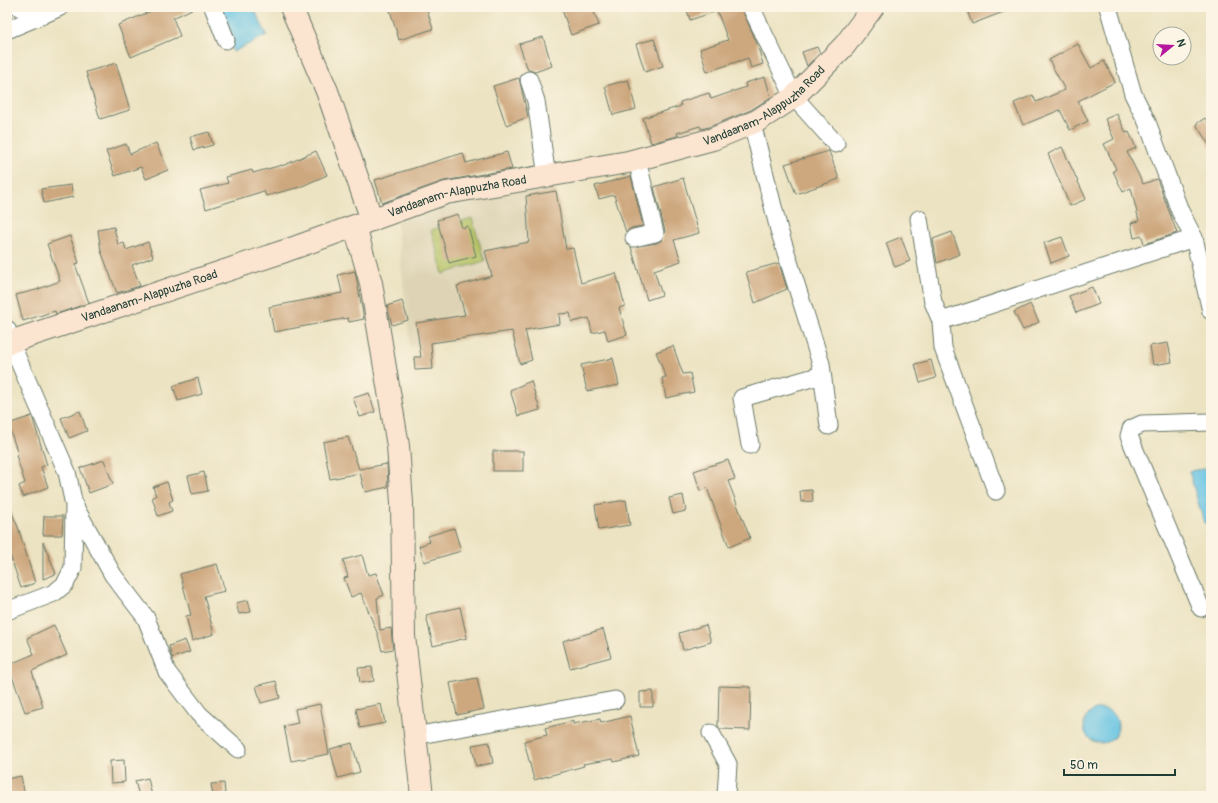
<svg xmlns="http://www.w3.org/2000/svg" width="1218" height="803" font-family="Pangolin,sans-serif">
<rect width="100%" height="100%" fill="#fcf5e5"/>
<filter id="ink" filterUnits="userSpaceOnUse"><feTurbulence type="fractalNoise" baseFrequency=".025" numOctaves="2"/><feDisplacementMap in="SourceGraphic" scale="8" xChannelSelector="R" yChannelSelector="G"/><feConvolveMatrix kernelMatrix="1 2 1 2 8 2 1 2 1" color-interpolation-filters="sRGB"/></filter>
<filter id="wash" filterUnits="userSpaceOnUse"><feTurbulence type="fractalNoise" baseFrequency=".012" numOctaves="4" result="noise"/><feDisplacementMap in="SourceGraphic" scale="16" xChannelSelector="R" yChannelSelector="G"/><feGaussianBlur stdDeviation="0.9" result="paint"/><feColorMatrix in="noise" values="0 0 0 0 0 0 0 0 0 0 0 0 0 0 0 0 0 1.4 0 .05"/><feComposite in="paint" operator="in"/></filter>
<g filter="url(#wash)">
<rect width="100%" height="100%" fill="#ece3c2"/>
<polygon fill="#ded4b5" points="549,182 553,185 569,235 593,323 410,347 396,216"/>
<polygon fill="#b3c164" stroke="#697f4c" points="472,218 485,261 443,274 431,230"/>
<g fill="#65c3e3" stroke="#42808c">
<polygon points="212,7 253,7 267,35 233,52"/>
<polygon points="1211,468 1211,522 1204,523 1189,471"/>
<circle cx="1101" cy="726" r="17"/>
</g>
<g id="blocks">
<g fill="#cda77e">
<polygon points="161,7 196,7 173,18 180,36 131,57 118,25"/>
<polygon points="389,7 426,7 433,29 399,40"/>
<polygon points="561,7 592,7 599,25 571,35"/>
<polygon points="686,7 741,7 756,41 763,64 751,68 748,58 707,72 700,49 728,40 717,11 690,20"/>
<polygon points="966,7 1014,7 1014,8 972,24"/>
<polygon points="543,37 552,66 535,72 528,70 519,44"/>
<polygon points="654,39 663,66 645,72 636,44"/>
<polygon points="1078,44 1091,68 1104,61 1115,82 1078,101 1088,121 1070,130 1060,110 1023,125 1014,103 1033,95 1036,102 1065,90 1049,60"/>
<polygon points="817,47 820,53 807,66 802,52"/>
<polygon points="116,63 130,110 100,119 86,72"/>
<polygon points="765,77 771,97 751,110 709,127 701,129 700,126 677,133 678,136 651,143 643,118 681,106 680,102 709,93 711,99 746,87 745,83"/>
<polygon points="519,78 528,117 506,125 493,86"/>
<polygon points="628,80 636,109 613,115 605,86"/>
<polygon points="1117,114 1126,133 1129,132 1136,148 1127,152 1143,184 1157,179 1177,233 1144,244 1142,236 1134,238 1131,223 1139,221 1131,188 1123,192 1113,171 1116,169 1104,144 1114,139 1105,119"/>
<polygon points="1205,118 1211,127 1211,148 1196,124"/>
<polygon points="209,132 213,145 194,150 190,137"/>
<polygon points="156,143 168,170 146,179 141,167 115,176 106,151 126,144 130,154"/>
<polygon points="1062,147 1086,199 1070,206 1048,154"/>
<polygon points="316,151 327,175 300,187 266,196 264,191 206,209 200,190 228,183 226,177 252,170 253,173 282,165 282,166"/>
<polygon points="829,151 839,179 796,194 785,164"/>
<polygon points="507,152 512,169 444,181 382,203 375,180 463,153 466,163"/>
<polygon points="631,176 643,226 631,228 626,232 614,195 599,199 595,186"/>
<polygon points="683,178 699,233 674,240 681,261 654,270 662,295 647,300 631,247 657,243 662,240 665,231 654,187"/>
<polygon points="71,185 73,197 44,203 41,189"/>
<polygon points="556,191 566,249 573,248 581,283 616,273 625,306 619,308 627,335 608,341 605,330 592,333 589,318 572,322 570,313 559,314 560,324 525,330 532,360 520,364 512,331 431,343 433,369 415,370 414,357 421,357 416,323 465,315 457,286 492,276 485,251 529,242 526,196"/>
<polygon points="458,214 462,228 468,226 476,256 449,263 437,220"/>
<polygon points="114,227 118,245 124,243 126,250 148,242 153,257 132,265 140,286 117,293 101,251 98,230"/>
<polygon points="952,232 960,254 937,263 933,239"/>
<polygon points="70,236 79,263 75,264 89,303 56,314 55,311 23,321 16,295 36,290 60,281 47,244"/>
<polygon points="901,237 910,261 895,267 886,243"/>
<polygon points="1062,237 1069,256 1051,263 1044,243"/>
<polygon points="779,263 787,289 755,303 746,272"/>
<polygon points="355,271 364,319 349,322 348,318 274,332 269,307 342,293 338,275"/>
<polygon points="1092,287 1099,304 1076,313 1069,296"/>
<polygon points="402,301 408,320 392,325 387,306"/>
<polygon points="1030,304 1039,322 1023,330 1014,312"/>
<polygon points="1168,343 1172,362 1153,365 1150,346"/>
<polygon points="673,346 683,374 690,373 694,392 666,398 662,378 666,377 656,352"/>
<polygon points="613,358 619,385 587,391 581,365"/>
<polygon points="931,360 936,378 920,383 915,364"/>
<polygon points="198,378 202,394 178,401 173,386"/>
<polygon points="531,381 540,410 518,416 510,390"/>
<polygon points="369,393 375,412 360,417 353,398"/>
<polygon points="80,411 87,431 69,438 61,418"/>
<polygon points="32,416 47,465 41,467 48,487 23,497 19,486 25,483 16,455 18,454 8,424"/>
<polygon points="348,437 359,469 387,464 388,487 365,492 360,473 330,479 323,442"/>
<rect x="493" y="451" width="30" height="20"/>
<polygon points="104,460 113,484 89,493 80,468"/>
<polygon points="728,460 735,479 728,481 750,538 729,547 707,488 700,491 694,471"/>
<polygon points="204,472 208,491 192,494 188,476"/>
<polygon points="167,482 173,500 169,502 172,511 158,516 152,497 156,496 153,487"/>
<polygon points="812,490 813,501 801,502 800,491"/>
<polygon points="683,495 686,511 673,514 669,498"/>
<polygon points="626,500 630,525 599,530 595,505"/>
<polygon points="7,502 18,527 35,583 21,588 7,546"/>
<polygon points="44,516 63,516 62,535 43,535"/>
<polygon points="454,528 461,551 424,562 419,546 430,542 428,536"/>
<polygon points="43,542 56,574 43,579"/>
<polygon points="362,555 368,575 376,573 384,595 377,598 380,630 391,628 393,649 382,651 378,635 361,593 351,597 344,578 348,577 343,560"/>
<polygon points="217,564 225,591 204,596 214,634 192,641 186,616 191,615 180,574"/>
<polygon points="248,600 251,612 239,614 236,603"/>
<polygon points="460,607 467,638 433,646 426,615"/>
<polygon points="54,625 67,655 32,671 43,707 25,712 8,665 34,654 27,638"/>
<polygon points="706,625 711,642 683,650 679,633"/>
<polygon points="603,629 611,657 570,668 563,641"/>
<polygon points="185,640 190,652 172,658 169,646"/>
<polygon points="372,667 374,681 360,683 358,668"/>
<polygon points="477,678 484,709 457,715 450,683"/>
<polygon points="276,681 280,698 261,703 256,686"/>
<polygon points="719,686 751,687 750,730 720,729 718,726"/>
<polygon points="653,691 653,707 640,707 640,692"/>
<polygon points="320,704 329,754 291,761 284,726 298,723 295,709"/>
<polygon points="381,704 385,723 360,728 356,709"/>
<polygon points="630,716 639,756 614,762 613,759 583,764 584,766 534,780 524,741 547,735 545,728 573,721 573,724 600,719 601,723"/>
<polygon points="489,742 493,763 476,766 472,745"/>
<polygon points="352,743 360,772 338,778 330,749"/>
<polygon points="124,760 125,782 111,783 110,761"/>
<polygon points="21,776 25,796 7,796 7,779"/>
<polygon points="148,778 152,796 139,796 135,781"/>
<polygon points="224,783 225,794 213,796 211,784"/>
</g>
</g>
</g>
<g filter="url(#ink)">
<use href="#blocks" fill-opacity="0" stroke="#677766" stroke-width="1"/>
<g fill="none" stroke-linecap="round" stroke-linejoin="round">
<g stroke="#677766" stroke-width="19">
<g id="street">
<polyline points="19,7 38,17 60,7"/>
<polyline points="213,7 226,40"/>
<polyline points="751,7 794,97 836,144"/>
<polyline points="1108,7 1133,94 1147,122 1180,211 1194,238 1211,311"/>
<polyline points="7,30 38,17"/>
<polyline points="529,80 536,101 547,177"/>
<polyline points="752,123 779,230 821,364 829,426"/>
<polyline points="919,219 933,302 941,321 943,348 996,491"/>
<polyline points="634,238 655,233 637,160"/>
<polyline points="941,321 1194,238"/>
<polyline points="7,329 10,341 67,472 74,505 73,568 65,584 54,593 7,611"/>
<polyline points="750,445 742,398 822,375"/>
<polyline points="75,507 113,575 146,618 167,672 199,714 238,749"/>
<polyline points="1201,608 1129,436 1131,429 1142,424 1211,422"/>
<polyline points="711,733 728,764 726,796"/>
<polyline points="414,736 615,700"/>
</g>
</g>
<g stroke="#677766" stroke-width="24">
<g id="secondary">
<polyline points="291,7 327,91 372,220"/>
<polyline points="355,227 371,283 398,446 402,503 404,636 422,796"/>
<path id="s1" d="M7,343L285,251L446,193L628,162L713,139L757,121L794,97L845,45L873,7"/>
</g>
</g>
<use href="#street" stroke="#fff" stroke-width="17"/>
<use href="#secondary" stroke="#fce5d0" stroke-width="22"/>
</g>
</g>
<g text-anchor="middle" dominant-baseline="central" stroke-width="3.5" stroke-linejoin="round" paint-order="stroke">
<g font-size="12" fill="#1f3d34" stroke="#fcf5e5">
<text stroke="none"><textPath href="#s1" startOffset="798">Vandaanam-Alappuzha Road</textPath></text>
<text stroke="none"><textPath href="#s1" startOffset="474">Vandaanam-Alappuzha Road</textPath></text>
<text stroke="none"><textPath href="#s1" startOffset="150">Vandaanam-Alappuzha Road</textPath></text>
</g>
</g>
<rect width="1218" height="803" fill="none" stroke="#fcf5e5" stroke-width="24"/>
<g transform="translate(1172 46) rotate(72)"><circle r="19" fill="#fcf5e5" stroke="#a4ab9e"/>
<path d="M0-3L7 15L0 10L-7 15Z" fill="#b5179e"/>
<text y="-6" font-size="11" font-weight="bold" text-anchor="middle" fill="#1f3d34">N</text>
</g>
<path d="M1064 769v6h111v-6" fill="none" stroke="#1f3d34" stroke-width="2"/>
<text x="1070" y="769" font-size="12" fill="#1f3d34" stroke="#fcf5e5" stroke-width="3" paint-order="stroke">50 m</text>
</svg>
